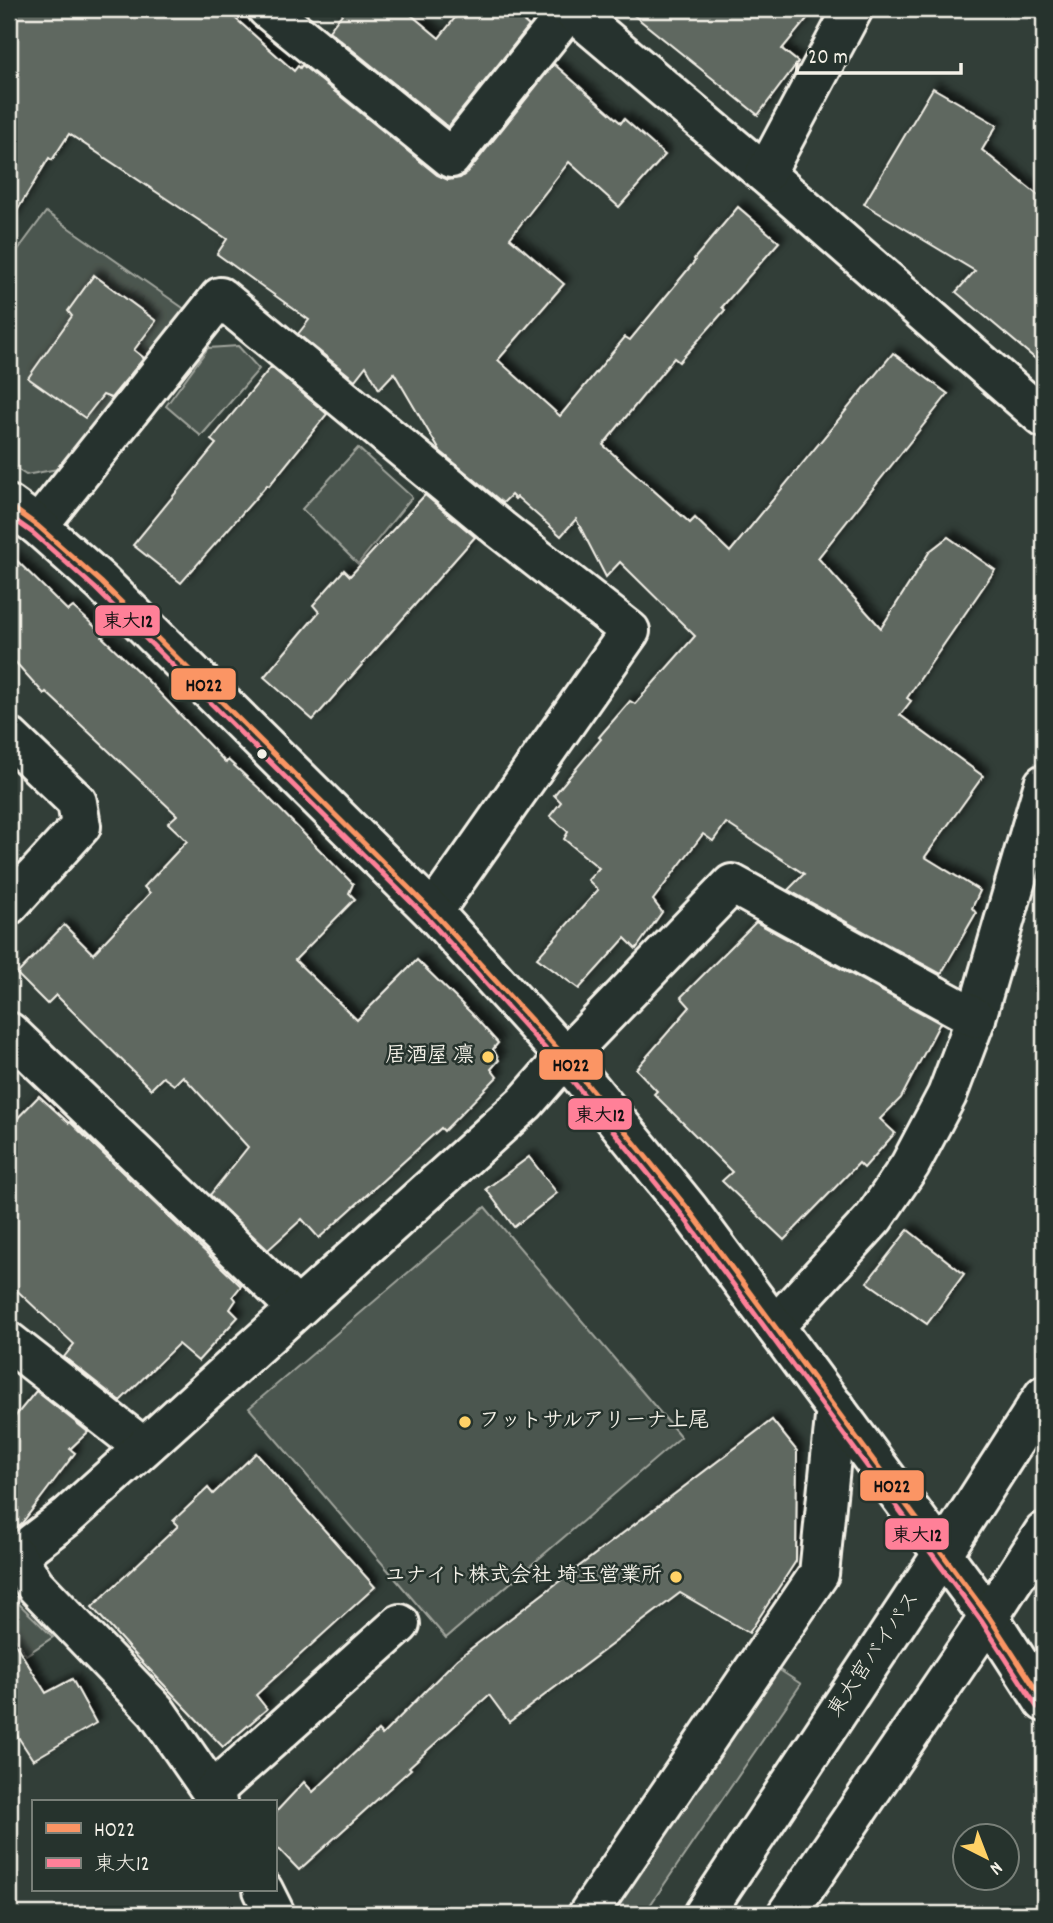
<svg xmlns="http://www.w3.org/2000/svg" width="1053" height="1923" font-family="Dekko,'Klee One',sans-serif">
<defs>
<filter id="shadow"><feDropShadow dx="6" dy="-6" stdDeviation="3.5" flood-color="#0009"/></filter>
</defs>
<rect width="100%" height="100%" fill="#323e38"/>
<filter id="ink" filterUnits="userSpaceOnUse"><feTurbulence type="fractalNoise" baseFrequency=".0143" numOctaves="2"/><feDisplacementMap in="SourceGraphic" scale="14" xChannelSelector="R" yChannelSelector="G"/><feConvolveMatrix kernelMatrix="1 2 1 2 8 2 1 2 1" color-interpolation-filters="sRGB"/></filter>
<g filter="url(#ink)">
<g fill="#4c564f" stroke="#a0a49c" stroke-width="2">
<polygon points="46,212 186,310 68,467 26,475 9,464 9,262"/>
<polygon points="238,346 259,369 201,436 166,406 208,348"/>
<polygon points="358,448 412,497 358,564 302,509"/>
<polygon points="485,1207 681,1437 446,1638 249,1408"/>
<polygon points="9,1594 53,1637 26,1655 9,1629"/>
<polygon points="778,1669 801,1684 644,1914 610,1914"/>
</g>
<g fill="#5f6861" stroke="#f4f1e8" stroke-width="2" filter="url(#shadow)">
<polygon points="9,9 225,9 294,71 298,66 300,68 302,65 437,175 448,180 460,178 468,172 554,64 621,123 624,119 665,155 619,207 569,162 510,238 564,284 498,360 560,416 625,337 630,340 695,261 694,259 738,207 779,242 722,307 725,310 679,362 674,358 603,445 690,523 695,518 730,552 893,353 948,394 818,558 881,628 930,551 948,537 995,570 907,698 911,701 900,715 983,776 925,857 980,891 972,908 976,913 941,974 788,890 804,874 726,823 713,841 703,834 653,900 662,912 636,949 625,938 579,989 537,958 598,890 588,880 599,868 564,839 568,832 550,816 561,802 554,795 601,739 599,737 630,701 635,704 695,636 620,562 606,577 576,519 561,536 517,497 515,499 511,495 503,503 440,451 394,373 379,389 366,366 355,380 298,334 309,320 217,254 227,239 69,134 52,160 49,158 9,224"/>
<polygon points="346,9 404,9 439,38 462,9 509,9 529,26 448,127 329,31"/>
<polygon points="626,9 815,9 782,49 798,62 758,115"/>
<polygon points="933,88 997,125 982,150 1044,200 1044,366 956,292 975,271 864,204"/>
<polygon points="94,275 156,321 134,350 144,358 111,398 103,395 85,418 28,378 72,316 68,311"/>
<polygon points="271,367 327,414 269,486 267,485 181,583 133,545 216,444 211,440"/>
<polygon points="425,495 475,537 313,720 264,677 319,612 313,605 344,570 350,576"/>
<polygon points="9,553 68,611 73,607 104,635 102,637 151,684 226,763 228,760 262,791 353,884 349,893 355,899 295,960 357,1020 417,960 471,1013 498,1043 493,1049 499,1060 491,1069 497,1077 444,1131 441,1128 319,1238 302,1219 268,1250 210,1195 248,1147 183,1076 174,1085 163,1077 151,1089 56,995 47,1004 17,974 64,925 93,954 150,893 144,887 187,841 168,823 177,815 46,692 44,694 9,655"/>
<polygon points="756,922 940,1023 901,1098 880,1119 895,1133 864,1168 859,1163 784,1240 722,1181 732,1172 654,1094 657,1091 636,1069 690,1007 681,997"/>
<polygon points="39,1096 69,1123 70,1122 241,1286 233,1296 236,1300 230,1309 238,1317 198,1361 178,1344 120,1401 64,1357 74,1344 9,1283 9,1127"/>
<polygon points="529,1157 557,1193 514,1227 486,1189"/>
<polygon points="908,1230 964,1274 927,1324 867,1282"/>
<polygon points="36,1391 88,1432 70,1449 75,1453 22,1523 9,1534 9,1424"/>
<polygon points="772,1420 797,1451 796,1561 749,1633 680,1593 509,1722 489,1695 409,1767 411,1769 299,1870 275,1845 275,1813 304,1782 313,1792 378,1731 382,1735 457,1659"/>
<polygon points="256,1453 375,1587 256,1695 267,1709 223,1747 129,1648 92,1607 178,1526 173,1521 208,1488 213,1494"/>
<polygon points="9,1634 46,1693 72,1679 96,1723 33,1760 9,1723"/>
</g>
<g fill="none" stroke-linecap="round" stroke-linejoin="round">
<g stroke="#f4f1e8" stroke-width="44">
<g id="minor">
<polyline points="267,9 451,158 570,9"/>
<polyline points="570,9 765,174 1044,418"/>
<polyline points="765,174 853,9"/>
<polyline points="38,526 220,297 500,529 630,631 433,912"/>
<polyline points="9,737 77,802 81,826 9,905"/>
<polyline points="9,1032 297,1308"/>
<polyline points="775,1326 874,1218 910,1165 947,1095 976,1018 1044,784"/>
<polyline points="9,1342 143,1447"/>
<polyline points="9,1556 16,1556 68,1516 525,1103 565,1057 732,884 976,1018"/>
<polyline points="16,1556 35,1585 156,1711 212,1792 217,1802"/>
<polyline points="989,1617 1044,1702"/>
<polyline points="212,1792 400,1624"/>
<polyline points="263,1890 275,1914"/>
<polyline points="588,1914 819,1574 836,1408"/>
</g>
</g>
<g stroke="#f4f1e8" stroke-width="44">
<polyline id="tertiary" points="9,505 38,526 101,582 166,647 433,912 565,1057 689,1210 989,1617"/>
</g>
<g stroke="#f4f1e8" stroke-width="44">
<g id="trunk">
<polyline points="704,1914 943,1553 1044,1395"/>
<polyline points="787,1914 989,1617 1044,1532"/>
</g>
</g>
<use href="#minor" stroke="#26332d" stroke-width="38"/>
<use href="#tertiary" stroke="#26332d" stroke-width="38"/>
<use href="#trunk" stroke="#26332d" stroke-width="38"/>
<g stroke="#26332d" stroke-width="10">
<polyline id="bus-1" points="9,505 38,526 101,582 433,912 565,1057 689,1210 989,1617 1044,1702"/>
</g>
<g stroke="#26332d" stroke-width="10">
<polyline id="bus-2" points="9,516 33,533 95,588 427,918 558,1063 682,1215 982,1622 1037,1707"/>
</g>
<use href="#bus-1" stroke="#fb9564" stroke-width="5"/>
<use href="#bus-2" stroke="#ff8098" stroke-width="5"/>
</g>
</g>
<circle fill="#f4f1e8" stroke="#26332d" stroke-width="2.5" cx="262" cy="754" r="6"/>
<g fill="#ffd166" stroke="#26332d" stroke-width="2.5">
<circle cx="488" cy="1057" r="7"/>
<circle cx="465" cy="1422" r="7"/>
<circle cx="676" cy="1577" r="7"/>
</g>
<g text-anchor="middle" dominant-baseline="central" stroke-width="5" stroke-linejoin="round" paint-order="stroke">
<g font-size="21" font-weight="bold" fill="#f4f1e8" stroke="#26332d" text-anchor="end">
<text x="474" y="1057">居酒屋 凛</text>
<text x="479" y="1422" text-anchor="start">フットサルアリーナ上尾</text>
<text x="662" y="1577">ユナイト株式会社 埼玉営業所</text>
</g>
<g font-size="21" fill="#f4f1e8" stroke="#26332d">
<text transform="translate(875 1655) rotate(-56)">東大宮バイパス</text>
</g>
</g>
<g stroke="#26332d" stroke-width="2.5">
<rect x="94" y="604" width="67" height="33" rx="7" fill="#ff8098"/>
<rect x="170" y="667" width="67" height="34" rx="7" fill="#fb9564"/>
<rect x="538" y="1048" width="66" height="33" rx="7" fill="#fb9564"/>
<rect x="567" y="1097" width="66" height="34" rx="7" fill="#ff8098"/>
<rect x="859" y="1469" width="66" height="33" rx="7" fill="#fb9564"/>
<rect x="884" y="1517" width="66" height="34" rx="7" fill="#ff8098"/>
</g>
<g font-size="19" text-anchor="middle" font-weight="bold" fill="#111">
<text x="128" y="627">東大12</text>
<text x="204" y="691">HO22</text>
<text x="571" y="1071">HO22</text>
<text x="600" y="1121">東大12</text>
<text x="892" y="1492">HO22</text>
<text x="917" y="1541">東大12</text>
</g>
<rect width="1053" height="1923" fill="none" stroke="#26332d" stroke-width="35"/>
<rect x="18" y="18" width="1018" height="1888" fill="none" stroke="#f4f1e8" stroke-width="2.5" filter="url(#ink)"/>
<rect x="32" y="1800" width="245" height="91" fill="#26332d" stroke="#787f78" stroke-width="2"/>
<rect x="46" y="1823" width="35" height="10" fill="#fb9564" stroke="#787f78" stroke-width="2"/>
<text x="94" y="1836" font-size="21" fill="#f4f1e8">HO22</text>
<rect x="46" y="1858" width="35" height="10" fill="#ff8098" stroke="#787f78" stroke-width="2"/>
<text x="94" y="1870" font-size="21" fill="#f4f1e8">東大12</text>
<g transform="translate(986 1857) rotate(138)"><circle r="33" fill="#26332d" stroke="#787f78" stroke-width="2"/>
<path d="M0-5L12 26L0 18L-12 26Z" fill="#ffd166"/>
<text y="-10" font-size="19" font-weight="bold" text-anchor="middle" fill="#f4f1e8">N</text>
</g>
<path d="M797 63v10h164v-10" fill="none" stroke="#f4f1e8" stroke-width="3.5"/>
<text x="808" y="63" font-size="21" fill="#f4f1e8" stroke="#26332d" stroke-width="5" paint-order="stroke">20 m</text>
</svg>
